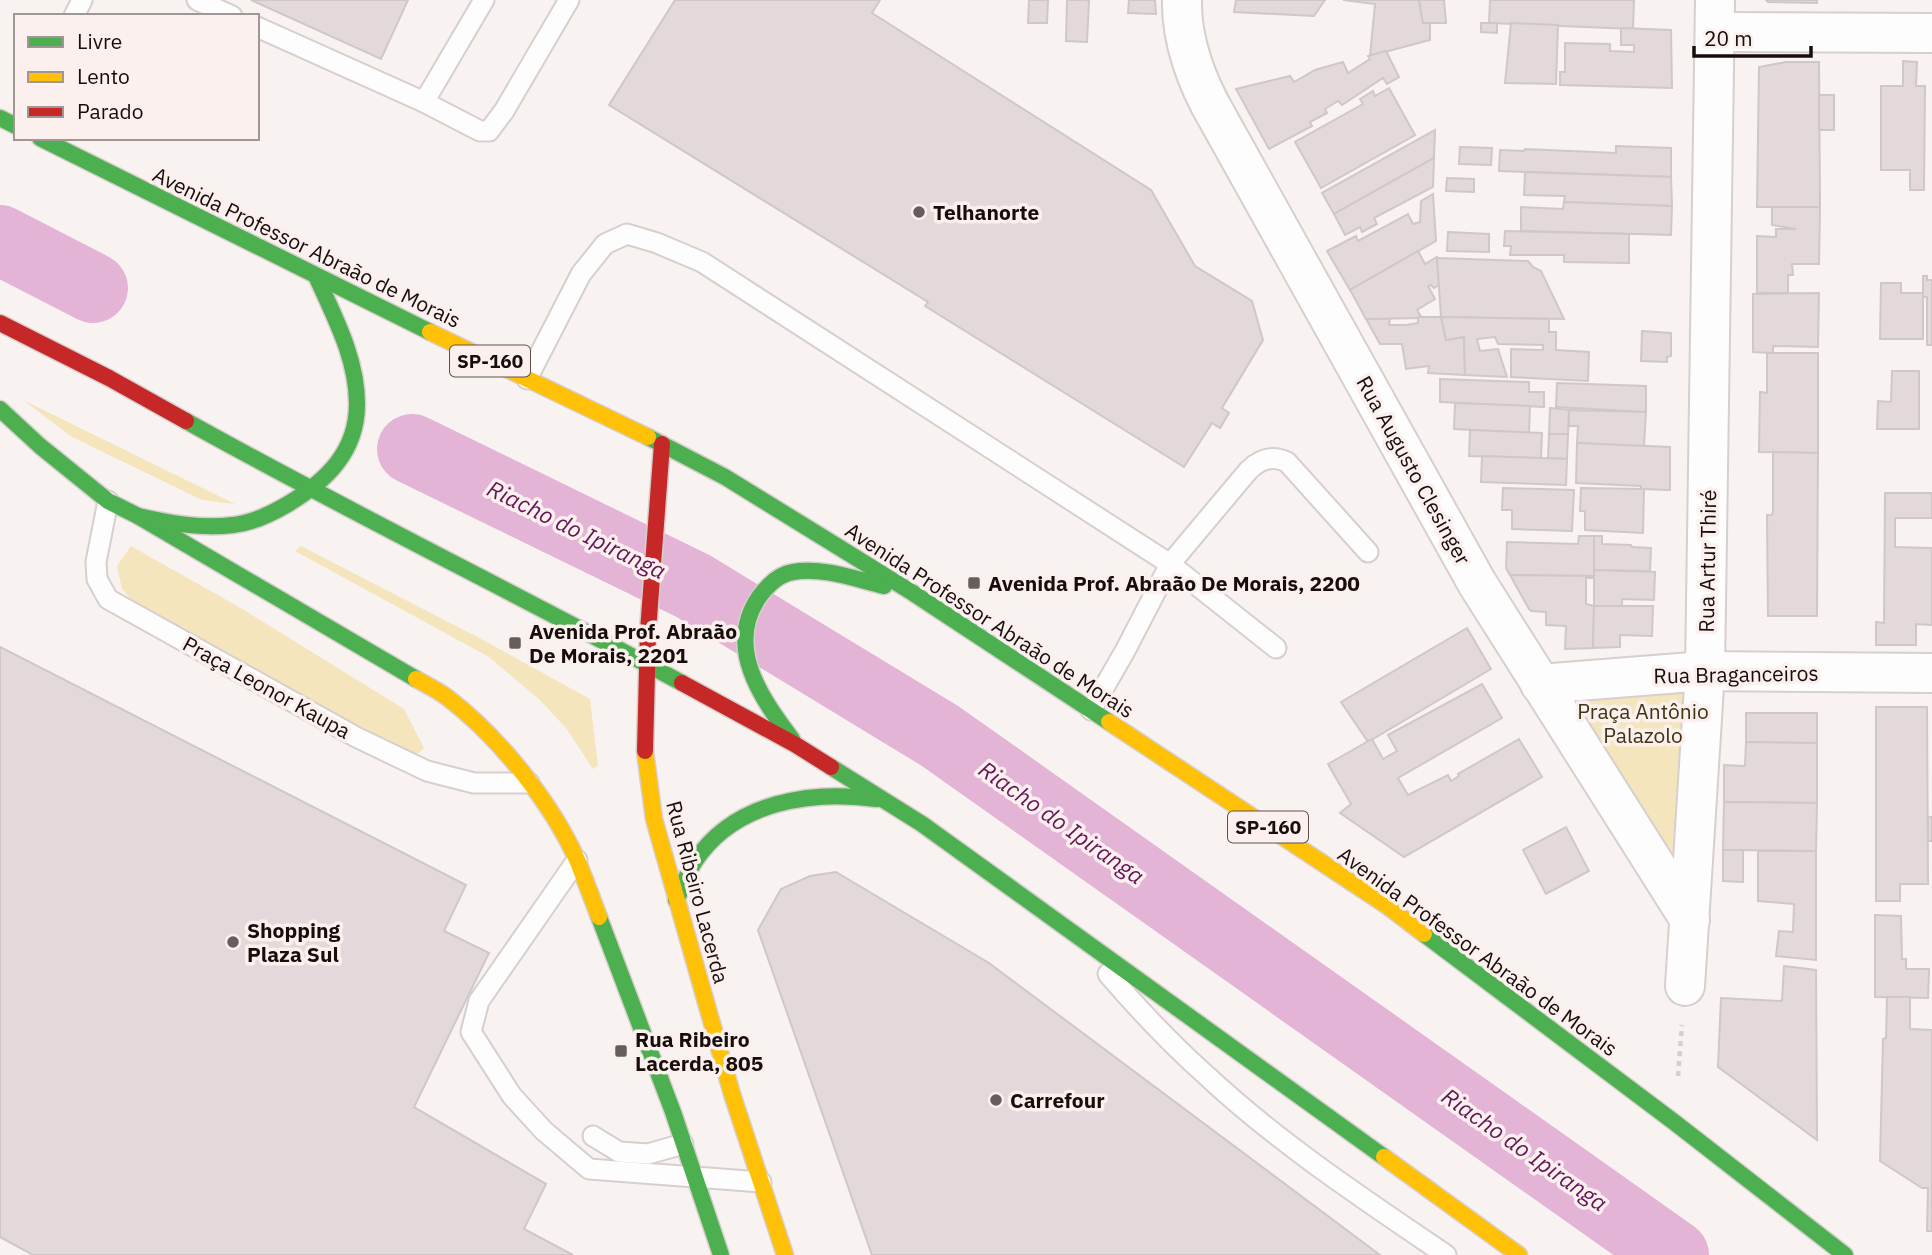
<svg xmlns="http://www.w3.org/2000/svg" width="1932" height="1255" font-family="'IBM Plex Sans',sans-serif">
<rect width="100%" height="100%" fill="#f8f2f1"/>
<g fill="#f4e5bd">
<polygon points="23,400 235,504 202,500 72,437"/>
<polygon points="131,546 244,610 404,709 424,748 413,758 225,657 131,599 122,589 117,566"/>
<polygon points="301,546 485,641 590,699 598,766 593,769 566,728 540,700 489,657 295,551"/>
<polygon points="1710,651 1693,912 1540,678"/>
</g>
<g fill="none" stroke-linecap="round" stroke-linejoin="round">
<g stroke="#e4b4d7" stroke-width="70">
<polyline points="0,240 93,288"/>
<polyline points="412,449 693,586 940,736 1674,1255"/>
</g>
</g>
<g fill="#e3d9da" stroke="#cfc7c8" stroke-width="2">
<polygon points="251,0 408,0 381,59"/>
<polygon points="675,0 880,0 872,13 1151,190 1195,266 1252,301 1263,340 1222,408 1229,413 1220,428 1212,423 1184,467 925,306 928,302 609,105"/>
<polygon points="1029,0 1048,0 1047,23 1028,23"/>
<polygon points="1067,0 1089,0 1087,42 1066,41"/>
<polygon points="1129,0 1155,0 1156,14 1128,13"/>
<polygon points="1236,0 1325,0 1314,16 1234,12"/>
<polygon points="1343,0 1419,0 1423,23 1430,22 1430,40 1370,56 1375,4"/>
<polygon points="1419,0 1444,0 1446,23 1423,23"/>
<polygon points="1490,0 1634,0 1633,29 1489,23"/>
<polygon points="1766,0 1817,0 1817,3 1768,2"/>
<polygon points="1481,23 1497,23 1497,33 1481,32"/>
<polygon points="1511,23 1558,25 1556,84 1505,83"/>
<polygon points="1621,28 1671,30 1672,88 1560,85 1560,72 1565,72 1565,43 1610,44 1610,51 1634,52 1634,45 1621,45"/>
<polygon points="1386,51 1399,77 1387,84 1383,78 1342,105 1338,101 1325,109 1327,113 1310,122 1312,126 1269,149 1236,89 1290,76 1294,82 1315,70 1343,62 1348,73 1370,59 1368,56"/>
<polygon points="1903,61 1917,62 1916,86 1925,86 1924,190 1910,190 1910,170 1881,170 1881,86 1903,86"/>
<polygon points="1786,62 1819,62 1820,207 1757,207 1759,67"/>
<polygon points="1389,88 1415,135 1321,188 1295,142 1363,104 1360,99 1373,91 1375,96"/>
<rect x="1819" y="95" width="15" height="35"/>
<polygon points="1435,130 1434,158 1334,214 1322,193"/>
<polygon points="1616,146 1671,148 1671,177 1499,171 1500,150 1524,151 1525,149 1616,153"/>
<polygon points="1460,147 1492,148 1491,165 1459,164"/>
<polygon points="1434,158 1433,187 1374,218 1377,224 1362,232 1360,227 1345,235 1334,214"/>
<polygon points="1525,172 1671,177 1672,206 1564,202 1565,196 1524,195"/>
<polygon points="1447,178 1474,179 1474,192 1446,191"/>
<polygon points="1433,194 1436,241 1350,290 1327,251 1356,236 1358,241 1408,214 1413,224 1420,222 1421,201"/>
<polygon points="1564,202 1672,206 1671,235 1521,231 1521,207 1563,209"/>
<polygon points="1772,207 1820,207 1819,264 1792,264 1793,275 1788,275 1788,293 1757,293 1757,236 1776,237 1776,229 1796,229 1772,225"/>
<polygon points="1505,231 1629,234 1629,263 1564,262 1564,255 1510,255 1511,246 1504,246"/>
<polygon points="1448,232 1489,234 1489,252 1447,251"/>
<polygon points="1418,251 1425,264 1437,257 1439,285 1434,288 1431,285 1428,286 1435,299 1417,310 1422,318 1366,319 1350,290"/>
<polygon points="1437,258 1528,261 1533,267 1541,271 1564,319 1441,317"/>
<polygon points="1923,276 1927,276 1927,280 1932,280 1932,345 1927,345 1927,297 1923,297"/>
<polygon points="1881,283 1901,283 1901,293 1923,293 1923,339 1880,339"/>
<polygon points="1819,293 1818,347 1773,346 1773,353 1753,352 1753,294"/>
<polygon points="1418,317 1441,317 1446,340 1464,337 1465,375 1428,373 1429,366 1406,369 1402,344 1380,344 1366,319 1390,319 1389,325 1406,325 1418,323"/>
<polygon points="1441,317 1549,319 1549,332 1556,332 1556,350 1589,352 1588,381 1511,377 1511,349 1543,350 1543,345 1498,344 1495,337 1477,339 1480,351 1498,349 1507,377 1465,375 1464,337 1446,340"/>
<polygon points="1642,331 1671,333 1671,356 1667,357 1667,362 1641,361"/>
<polygon points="1767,353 1818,353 1818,453 1759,452 1760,392 1767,393"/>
<polygon points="1892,371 1919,371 1919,429 1877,429 1878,401 1891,402"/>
<polygon points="1440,379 1529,382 1529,392 1544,392 1544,407 1440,402"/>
<polygon points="1557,383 1646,386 1646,412 1556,407"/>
<polygon points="1455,403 1530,406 1529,433 1454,429"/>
<polygon points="1550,408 1569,410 1568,434 1549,434"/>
<polygon points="1569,410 1646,412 1644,447 1577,443 1578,426 1569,426"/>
<polygon points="1470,430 1542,433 1541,458 1469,456"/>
<polygon points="1549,434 1568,434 1567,459 1548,458"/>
<polygon points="1577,443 1670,447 1670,490 1641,489 1641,486 1576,483"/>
<polygon points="1773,452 1818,453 1817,616 1768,616 1767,515 1772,515 1773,511"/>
<polygon points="1482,456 1567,459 1566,485 1481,482"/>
<polygon points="1503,488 1574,490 1572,531 1512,529 1512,510 1502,510"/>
<polygon points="1581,488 1644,489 1643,533 1585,530 1585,511 1580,511"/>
<polygon points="1885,493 1932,493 1932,518 1895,518 1895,547 1932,548 1932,625 1916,624 1916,645 1876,645 1876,622 1884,623"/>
<polygon points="1579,536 1594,536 1594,576 1510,575 1506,568 1507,542 1578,544"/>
<polygon points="1594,536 1602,536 1602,544 1631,545 1632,547 1651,548 1650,571 1594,570"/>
<polygon points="1594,570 1655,572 1654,600 1622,599 1622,606 1594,606"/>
<polygon points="1510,575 1594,576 1594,578 1586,578 1586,604 1594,606 1593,648 1565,649 1566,626 1546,625 1546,612 1531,611 1529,609"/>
<polygon points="1594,606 1653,606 1652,636 1620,635 1620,647 1593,648"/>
<polygon points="1467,628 1491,669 1368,742 1341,702"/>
<polygon points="0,647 466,885 444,931 489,953 414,1107 546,1184 524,1229 573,1255 33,1255 0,1237"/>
<polygon points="1482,684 1502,718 1398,778 1408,795 1448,775 1451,781 1459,776 1458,774 1519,739 1542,777 1404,857 1340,813 1351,804 1328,764 1372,739 1383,759 1397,751 1388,735"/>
<polygon points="1876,707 1927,707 1928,884 1900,884 1900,901 1876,901"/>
<polygon points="1746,713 1817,713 1817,743 1746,742"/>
<polygon points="1746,742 1817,743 1817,803 1724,802 1724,765 1745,766"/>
<polygon points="1724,802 1817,803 1816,851 1723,850"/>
<rect x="1928" y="817" width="4" height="24"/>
<polygon points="1566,827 1589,871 1546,894 1523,850"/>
<polygon points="1723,850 1743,850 1743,882 1723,881"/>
<polygon points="1758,851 1816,851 1816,960 1776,956 1779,931 1793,932 1794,904 1758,901"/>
<polygon points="836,872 989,963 1380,1255 872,1255 758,930 781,889 810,876"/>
<polygon points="1875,915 1901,916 1902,959 1906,959 1906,969 1929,969 1928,998 1875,997"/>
<polygon points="1784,966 1816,970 1817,1140 1718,1067 1721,998 1782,1001"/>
<polygon points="1887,997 1910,997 1910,1029 1932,1030 1932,1231 1927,1231 1928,1188 1922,1188 1880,1161 1883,1039 1886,1038"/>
</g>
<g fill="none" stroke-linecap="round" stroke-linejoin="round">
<g stroke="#d7cfcd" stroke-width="23">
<g id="lane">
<polyline points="197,0 232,16"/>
<polyline points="74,16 82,0"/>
<polyline points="257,27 424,102 480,131 489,131 504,111 569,0"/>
<polyline points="424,102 484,0"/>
<polyline points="527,379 581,274 605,244 627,234 657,243 702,262 1170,564 1125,651 1091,710"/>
<polyline points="108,501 96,562 97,579 108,599 356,737 427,771 474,783 529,783"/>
<path d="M1276,648L1170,564L1248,471C1260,459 1272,455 1287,462L1368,552"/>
<polyline points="577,860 479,1001 471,1032 512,1096 544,1131 589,1169 761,1182"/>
<path d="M1108,974C1139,1010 1172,1045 1208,1077C1280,1144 1365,1200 1446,1255"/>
<polyline points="593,1136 619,1152 648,1154 683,1144"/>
</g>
</g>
<g stroke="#d7cfcd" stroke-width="42">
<g id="street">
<path d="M1182,0C1181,40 1197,83 1217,117L1477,583L1690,920"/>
<polyline points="1715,32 1932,33"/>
<polyline points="1540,684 1705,671 1932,673"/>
<polyline points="1685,986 1705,671 1715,0"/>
</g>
</g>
<g stroke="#d7cfcd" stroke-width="19">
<g id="fast">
<polyline points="0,118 16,126"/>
<polyline points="40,138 430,332"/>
<polyline points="0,409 40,446 108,501 138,516 416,679"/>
<path d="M186,421C349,512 517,594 682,683"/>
<polyline points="648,437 725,477 913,593 1109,722"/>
<path d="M138,516C169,523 201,529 233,525C253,523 271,514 288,504C326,481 357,452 357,404C357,359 335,318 317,278"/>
<path d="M792,739C761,698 725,647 759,597C767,586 779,574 793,572C823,567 855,579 884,586"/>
<polyline points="831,767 922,824 1384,1157"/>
<path d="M676,900C683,887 687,873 695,861C735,801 812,790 877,799"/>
<polyline points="599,917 673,1112 721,1255"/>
<polyline points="1424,934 1674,1122 1845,1255"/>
</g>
</g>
<g stroke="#d7cfcd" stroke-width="19">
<g id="slow">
<polyline points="430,332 648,437"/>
<path d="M416,679C427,685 439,691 448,698C499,737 552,803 578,862C585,880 592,898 599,917"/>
<polyline points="1109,722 1386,905 1424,934"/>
<polyline points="645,751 654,819 732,1094 785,1255"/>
<polyline points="1384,1157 1519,1255"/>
</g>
</g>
<g stroke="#d7cfcd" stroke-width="19">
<g id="jam">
<polyline points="0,323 109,378 186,421"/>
<polyline points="682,683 796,745 831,767"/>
<polyline points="645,751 648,631 662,444"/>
</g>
</g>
<polyline stroke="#d2d0d0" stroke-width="4.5" stroke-dasharray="5 5" stroke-linecap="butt" points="1678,1076 1682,1025"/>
<use href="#lane" stroke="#fefdfd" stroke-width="19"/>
<use href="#street" stroke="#fefdfd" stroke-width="38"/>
<use href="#fast" stroke="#4caf50" stroke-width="16"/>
<use href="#slow" stroke="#ffc107" stroke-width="16"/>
<use href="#jam" stroke="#c62828" stroke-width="16"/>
</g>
<g fill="#665e5c" stroke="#fbf0ee" stroke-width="2.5">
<circle cx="919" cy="212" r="7"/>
<rect x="967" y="576" width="14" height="14" rx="3.5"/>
<rect x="508" y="636" width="14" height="14" rx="3.5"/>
<circle cx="233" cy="942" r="7"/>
<rect x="614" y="1044" width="14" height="14" rx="3.5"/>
<circle cx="996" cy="1100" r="7"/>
</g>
<g text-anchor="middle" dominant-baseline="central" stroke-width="7" stroke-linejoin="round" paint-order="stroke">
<g fill="#fbf0ee" stroke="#5b5250" stroke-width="2">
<rect x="450" y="345.5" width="80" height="31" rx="5"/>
<rect x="1228" y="811.5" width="80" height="31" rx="5"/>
</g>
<g font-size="19" font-weight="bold" fill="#170e0c">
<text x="490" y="361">SP-160</text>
<text x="1268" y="827">SP-160</text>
</g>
<g font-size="21" font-weight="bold" fill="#170e0c" stroke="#fbf0ee" text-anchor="start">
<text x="933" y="212">Telhanorte</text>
<text x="988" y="583">Avenida Prof. Abraão De Morais, 2200</text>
<text x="529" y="631">Avenida Prof. Abraão<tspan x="529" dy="24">De Morais, 2201</tspan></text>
<text x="247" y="930">Shopping<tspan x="247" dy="24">Plaza Sul</tspan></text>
<text x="635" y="1039">Rua Ribeiro<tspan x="635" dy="24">Lacerda, 805</tspan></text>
<text x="1010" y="1100">Carrefour</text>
</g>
<g font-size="21" fill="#170e0c" stroke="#fbf0ee">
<text transform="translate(307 247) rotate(26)">Avenida Professor Abraão de Morais</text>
<text transform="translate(1414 470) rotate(61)">Rua Augusto Clesinger</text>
<text transform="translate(1707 561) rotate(-89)">Rua Artur Thiré</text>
<text transform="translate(990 620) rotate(33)">Avenida Professor Abraão de Morais</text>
<text transform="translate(1736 674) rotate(-1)">Rua Braganceiros</text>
<text transform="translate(267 687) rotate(29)">Praça Leonor Kaupa</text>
<text transform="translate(698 892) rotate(75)">Rua Ribeiro Lacerda</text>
<text transform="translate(1478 951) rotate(36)">Avenida Professor Abraão de Morais</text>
</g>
<g font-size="21" fill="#3f3512" stroke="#fbf0ee">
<text x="1643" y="711">Praça Antônio<tspan x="1643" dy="24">Palazolo</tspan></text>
</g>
<g font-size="23" font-style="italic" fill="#631557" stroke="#fbf0ee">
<text transform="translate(577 529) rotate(26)">Riacho do Ipiranga</text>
<text transform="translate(1062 822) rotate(35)">Riacho do Ipiranga</text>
<text transform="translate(1525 1149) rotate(35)">Riacho do Ipiranga</text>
</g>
</g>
<rect x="14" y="14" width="245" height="126" fill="#fbf0ee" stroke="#a09694" stroke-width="2"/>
<rect x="28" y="37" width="35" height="10" fill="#4caf50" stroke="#a09694" stroke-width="2"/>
<text x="77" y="49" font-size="21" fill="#170e0c">Livre</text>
<rect x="28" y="72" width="35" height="10" fill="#ffc107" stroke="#a09694" stroke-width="2"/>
<text x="77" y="84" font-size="21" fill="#170e0c">Lento</text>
<rect x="28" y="107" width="35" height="10" fill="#c62828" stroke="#a09694" stroke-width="2"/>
<text x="77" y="119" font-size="21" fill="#170e0c">Parado</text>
<path d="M1694 46v10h117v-10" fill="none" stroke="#170e0c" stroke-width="3.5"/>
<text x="1704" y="46" font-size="21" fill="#170e0c" stroke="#fbf0ee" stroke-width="5" paint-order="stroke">20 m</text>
</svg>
